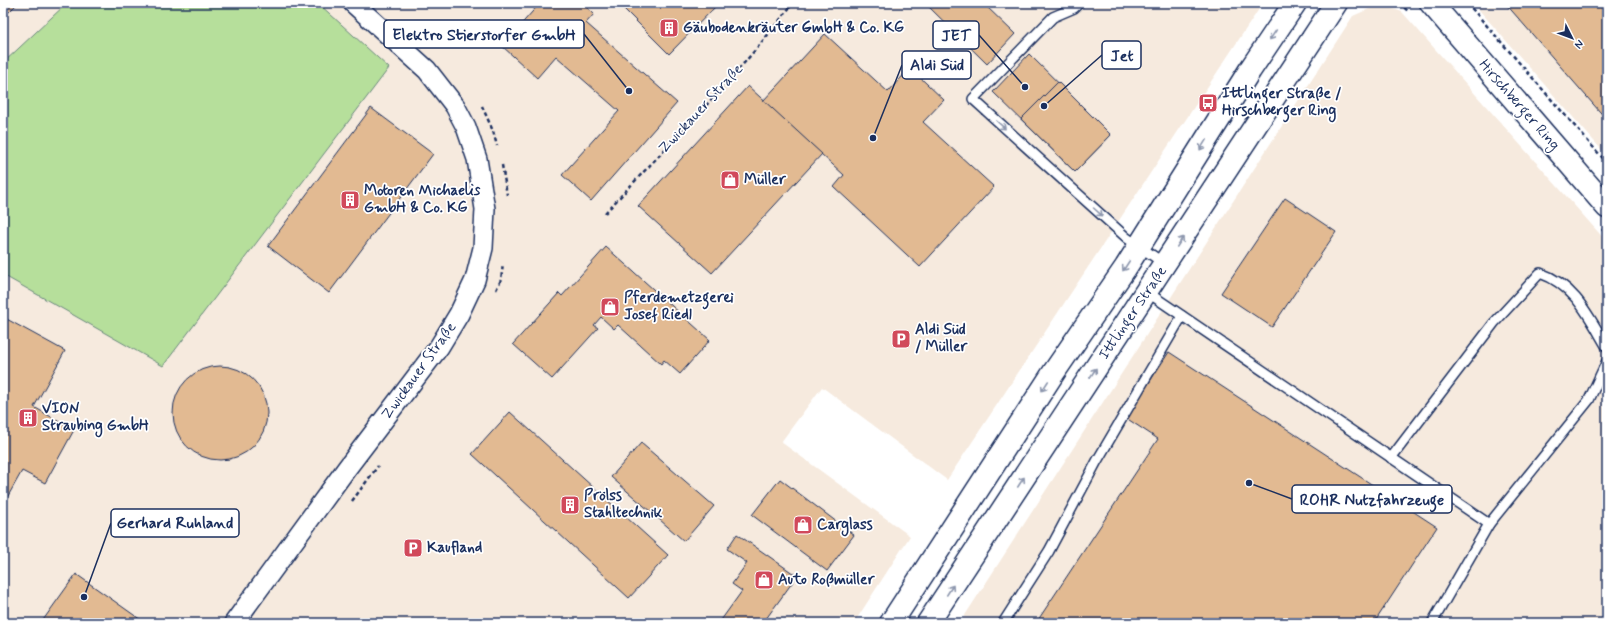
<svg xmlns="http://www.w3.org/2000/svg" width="1610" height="626" font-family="Mynerve,sans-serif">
<rect width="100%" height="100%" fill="#fff"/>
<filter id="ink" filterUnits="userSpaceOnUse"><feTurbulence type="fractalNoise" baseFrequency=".025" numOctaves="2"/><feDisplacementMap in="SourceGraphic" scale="8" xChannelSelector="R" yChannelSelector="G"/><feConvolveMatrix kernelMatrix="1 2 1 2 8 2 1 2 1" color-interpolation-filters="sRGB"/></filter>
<g filter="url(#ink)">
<g fill="#f6eade">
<polygon points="3,3 1263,3 947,480 822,387 781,442 910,536 854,623 3,623"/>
<polygon points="1473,3 1607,3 1607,156"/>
<polygon points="1380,4 1402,12 1607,242 1607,563 1601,569 1607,574 1607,623 960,623 1353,16"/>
</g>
<polygon fill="#b6df9b" stroke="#68877c" points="67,3 318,3 389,68 163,366 3,275 3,63"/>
<g fill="#e2ba92" stroke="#1b2f5e">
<polygon points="3,3 18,3 3,18"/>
<polygon points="540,3 582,3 594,14 586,23 677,103 591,201 562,175 619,111 556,56 537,78 502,46"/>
<polygon points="618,3 719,3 669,54"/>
<polygon points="931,3 983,3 1015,34 987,64 928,6"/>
<polygon points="1505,3 1605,3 1607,6 1607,120"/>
<polygon points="825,34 888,92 910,68 944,100 923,122 994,187 920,267 834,187 844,175 763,101"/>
<polygon points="1029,54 1111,135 1075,172 993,92"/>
<polygon points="1058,82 1111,135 1075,172 1021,119"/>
<polygon points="748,86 822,154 712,273 638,206"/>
<polygon points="371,108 433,154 329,293 268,246"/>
<polygon points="1285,198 1336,232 1272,327 1221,293"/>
<polygon points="606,247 710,340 680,374 664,360 661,364 618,325 614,329 601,317 594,325 598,328 552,379 513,344 559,293 562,296"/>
<polygon points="3,317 65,351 34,407 74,430 45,483 22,471 3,505"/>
<polygon points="1169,352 1437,527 1374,623 1036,623 1158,439 1126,418"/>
<circle cx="220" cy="413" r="47"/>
<polygon points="510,412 668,555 629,598 472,454"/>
<polygon points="641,443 714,506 684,541 611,477"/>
<polygon points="780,479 854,535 827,571 752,515"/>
<polygon points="737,534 797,576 763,623 719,623 742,591 732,584 747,563 727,549"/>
<polygon points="76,574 141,620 139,623 41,623"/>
</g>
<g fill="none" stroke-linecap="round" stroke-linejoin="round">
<g stroke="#1b2f5e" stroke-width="12">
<g id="lane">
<polyline points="1079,3 1074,8 1053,17 973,99 1127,238 1165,264"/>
<polyline points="1147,292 1489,524"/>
<path d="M1391,458L1494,323L1540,273C1575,285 1589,317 1607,347"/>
<polyline points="1003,623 1049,551 1097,461 1182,316"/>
<polyline points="1432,623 1489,524 1589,400 1607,361"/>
</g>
</g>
<g stroke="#1b2f5e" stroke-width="22">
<polyline id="street" points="234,623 347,468 439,347 459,314 475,280 483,248 485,209 477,159 466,127 455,106 427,70 353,3"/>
</g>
<g stroke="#1b2f5e" stroke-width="25">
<g id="secondary">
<polyline points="1431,3 1607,207"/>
<polyline points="891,623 1054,372 1126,267 1250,70 1295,3"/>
<polyline points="928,623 1336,3"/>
</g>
</g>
<g stroke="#1b2f5e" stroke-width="2.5" stroke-dasharray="4 3" stroke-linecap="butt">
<polyline points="1399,3 1409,12"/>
<polyline points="1467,3 1607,163"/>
<polyline points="482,106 493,131 497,146"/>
<polyline points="502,165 507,195"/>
<path d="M605,213C669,144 736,78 793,3"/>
<polyline points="1602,229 1607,234"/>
<polyline points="496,290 501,280 503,264"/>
<polyline points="352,501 378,466"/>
</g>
<use href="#lane" stroke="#fff" stroke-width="9"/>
<use href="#street" stroke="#fff" stroke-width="19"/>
<use href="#secondary" stroke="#fff" stroke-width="22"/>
</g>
<defs><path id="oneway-shaft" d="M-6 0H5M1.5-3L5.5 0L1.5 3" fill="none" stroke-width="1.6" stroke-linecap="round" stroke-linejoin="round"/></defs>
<g stroke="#8d97ae">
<use href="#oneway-shaft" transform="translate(1273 35) rotate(124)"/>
<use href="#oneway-shaft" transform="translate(1001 125) rotate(42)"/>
<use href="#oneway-shaft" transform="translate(1203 145) rotate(122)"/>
<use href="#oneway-shaft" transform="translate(1098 212) rotate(42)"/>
<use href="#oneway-shaft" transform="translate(1180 242) rotate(-57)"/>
<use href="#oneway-shaft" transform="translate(1126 266) rotate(123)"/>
<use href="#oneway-shaft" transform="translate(1093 373) rotate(-57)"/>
<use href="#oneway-shaft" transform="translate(1045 386) rotate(123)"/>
<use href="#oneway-shaft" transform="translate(1021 482) rotate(-57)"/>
<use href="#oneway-shaft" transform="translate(950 590) rotate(-57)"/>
</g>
</g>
<defs>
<g id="building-square" transform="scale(1)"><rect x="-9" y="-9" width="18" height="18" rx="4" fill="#d1495b" stroke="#fff"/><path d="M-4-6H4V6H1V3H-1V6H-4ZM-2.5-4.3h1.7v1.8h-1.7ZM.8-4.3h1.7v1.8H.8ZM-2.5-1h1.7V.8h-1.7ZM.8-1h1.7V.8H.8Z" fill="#fff"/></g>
<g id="bus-square" transform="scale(1)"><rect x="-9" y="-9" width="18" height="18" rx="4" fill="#d1495b" stroke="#fff"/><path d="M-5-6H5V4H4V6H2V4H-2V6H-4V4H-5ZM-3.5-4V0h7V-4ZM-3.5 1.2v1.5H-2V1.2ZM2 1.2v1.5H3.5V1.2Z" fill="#fff"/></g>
<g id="shop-square" transform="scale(1)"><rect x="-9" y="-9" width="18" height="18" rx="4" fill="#d1495b" stroke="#fff"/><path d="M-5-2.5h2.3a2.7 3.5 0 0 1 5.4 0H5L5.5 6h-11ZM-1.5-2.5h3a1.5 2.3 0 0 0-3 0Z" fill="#fff"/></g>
<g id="parking-square" transform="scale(1)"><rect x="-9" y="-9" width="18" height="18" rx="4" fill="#d1495b" stroke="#fff"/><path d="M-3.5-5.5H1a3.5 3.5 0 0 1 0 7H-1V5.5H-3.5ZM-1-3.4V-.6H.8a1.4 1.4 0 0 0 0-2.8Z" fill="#fff"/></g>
</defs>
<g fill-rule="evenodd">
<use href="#building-square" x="669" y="28"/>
<use href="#bus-square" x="1208" y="103"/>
<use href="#shop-square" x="730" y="180"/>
<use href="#building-square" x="350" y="200"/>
<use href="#shop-square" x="610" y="307"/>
<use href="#parking-square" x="901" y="339"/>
<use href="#building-square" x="28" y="418"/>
<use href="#building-square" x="570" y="505"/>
<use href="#shop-square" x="803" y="525"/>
<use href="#parking-square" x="413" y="548"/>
<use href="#shop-square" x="764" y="580"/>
</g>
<g text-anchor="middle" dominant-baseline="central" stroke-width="3.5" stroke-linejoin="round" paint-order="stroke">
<g font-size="15" font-weight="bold" fill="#1b2f5e" stroke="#fff" text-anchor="start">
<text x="683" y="28">Gäubodenkräuter GmbH &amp; Co. KG</text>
<text x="1222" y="94">Ittlinger Straße /<tspan x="1222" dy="17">Hirschberger Ring</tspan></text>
<text x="744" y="180">Müller</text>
<text x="364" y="191">Motoren Michaelis<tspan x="364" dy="17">GmbH &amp; Co. KG</tspan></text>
<text x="624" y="298">Pferdemetzgerei<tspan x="624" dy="17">Josef Riedl</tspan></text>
<text x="915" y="330">Aldi Süd<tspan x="915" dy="17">/ Müller</tspan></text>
<text x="42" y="409">VION<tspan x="42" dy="17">Straubing GmbH</tspan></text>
<text x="584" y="496">Prölss<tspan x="584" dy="17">Stahltechnik</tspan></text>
<text x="817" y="525">Carglass</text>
<text x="427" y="548">Kaufland</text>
<text x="778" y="580">Auto Roßmüller</text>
</g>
<g font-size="15" fill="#1b2f5e" stroke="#fff">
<text transform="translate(1519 105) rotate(49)">Hirschberger Ring</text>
<text transform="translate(701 109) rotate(-47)">Zwickauer Straße</text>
<text transform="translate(1133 313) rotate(-56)">Ittlinger Straße</text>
<text transform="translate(419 371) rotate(-54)">Zwickauer Straße</text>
</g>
</g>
<path fill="none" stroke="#1b2f5e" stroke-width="1.5" d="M629 91L584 34M1025 87L979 35M1044 106L1102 55M873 138L902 65M1249 483L1292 499M84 597L111 523"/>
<g fill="#1b2f5e" stroke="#fff" stroke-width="1.5">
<circle cx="629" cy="91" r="4"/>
<circle cx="1025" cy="87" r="4"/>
<circle cx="1044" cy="106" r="4"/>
<circle cx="873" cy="138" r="4"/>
<circle cx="1249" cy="483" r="4"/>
<circle cx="84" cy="597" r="4"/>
</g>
<g fill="#fff" stroke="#1b2f5e" stroke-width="1.5">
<rect x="384" y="20" width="200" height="28" rx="4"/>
<rect x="933" y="21" width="46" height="28" rx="4"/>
<rect x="1102" y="41" width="39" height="28" rx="4"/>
<rect x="902" y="51" width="69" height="28" rx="4"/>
<rect x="1292" y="485" width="160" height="28" rx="4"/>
<rect x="111" y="509" width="128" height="28" rx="4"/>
</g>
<g font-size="16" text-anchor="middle" font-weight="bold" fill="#1b2f5e">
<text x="484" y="40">Elektro Stierstorfer GmbH</text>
<text x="956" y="41">JET</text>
<text x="1122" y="61">Jet</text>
<text x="937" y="70">Aldi Süd</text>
<text x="1372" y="505">ROHR Nutzfahrzeuge</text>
<text x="175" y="528">Gerhard Ruhland</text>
</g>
<rect width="1610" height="626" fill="none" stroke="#fff" stroke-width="16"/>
<rect x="8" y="8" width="1594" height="610" fill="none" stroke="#1b2f5e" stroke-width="1.5" filter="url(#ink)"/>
<g transform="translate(1572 38) rotate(132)" stroke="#ffffff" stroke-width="3" paint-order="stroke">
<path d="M0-3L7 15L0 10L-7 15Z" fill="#1b2f5e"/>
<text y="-6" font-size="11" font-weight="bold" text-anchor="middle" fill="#1b2f5e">N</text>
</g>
</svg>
